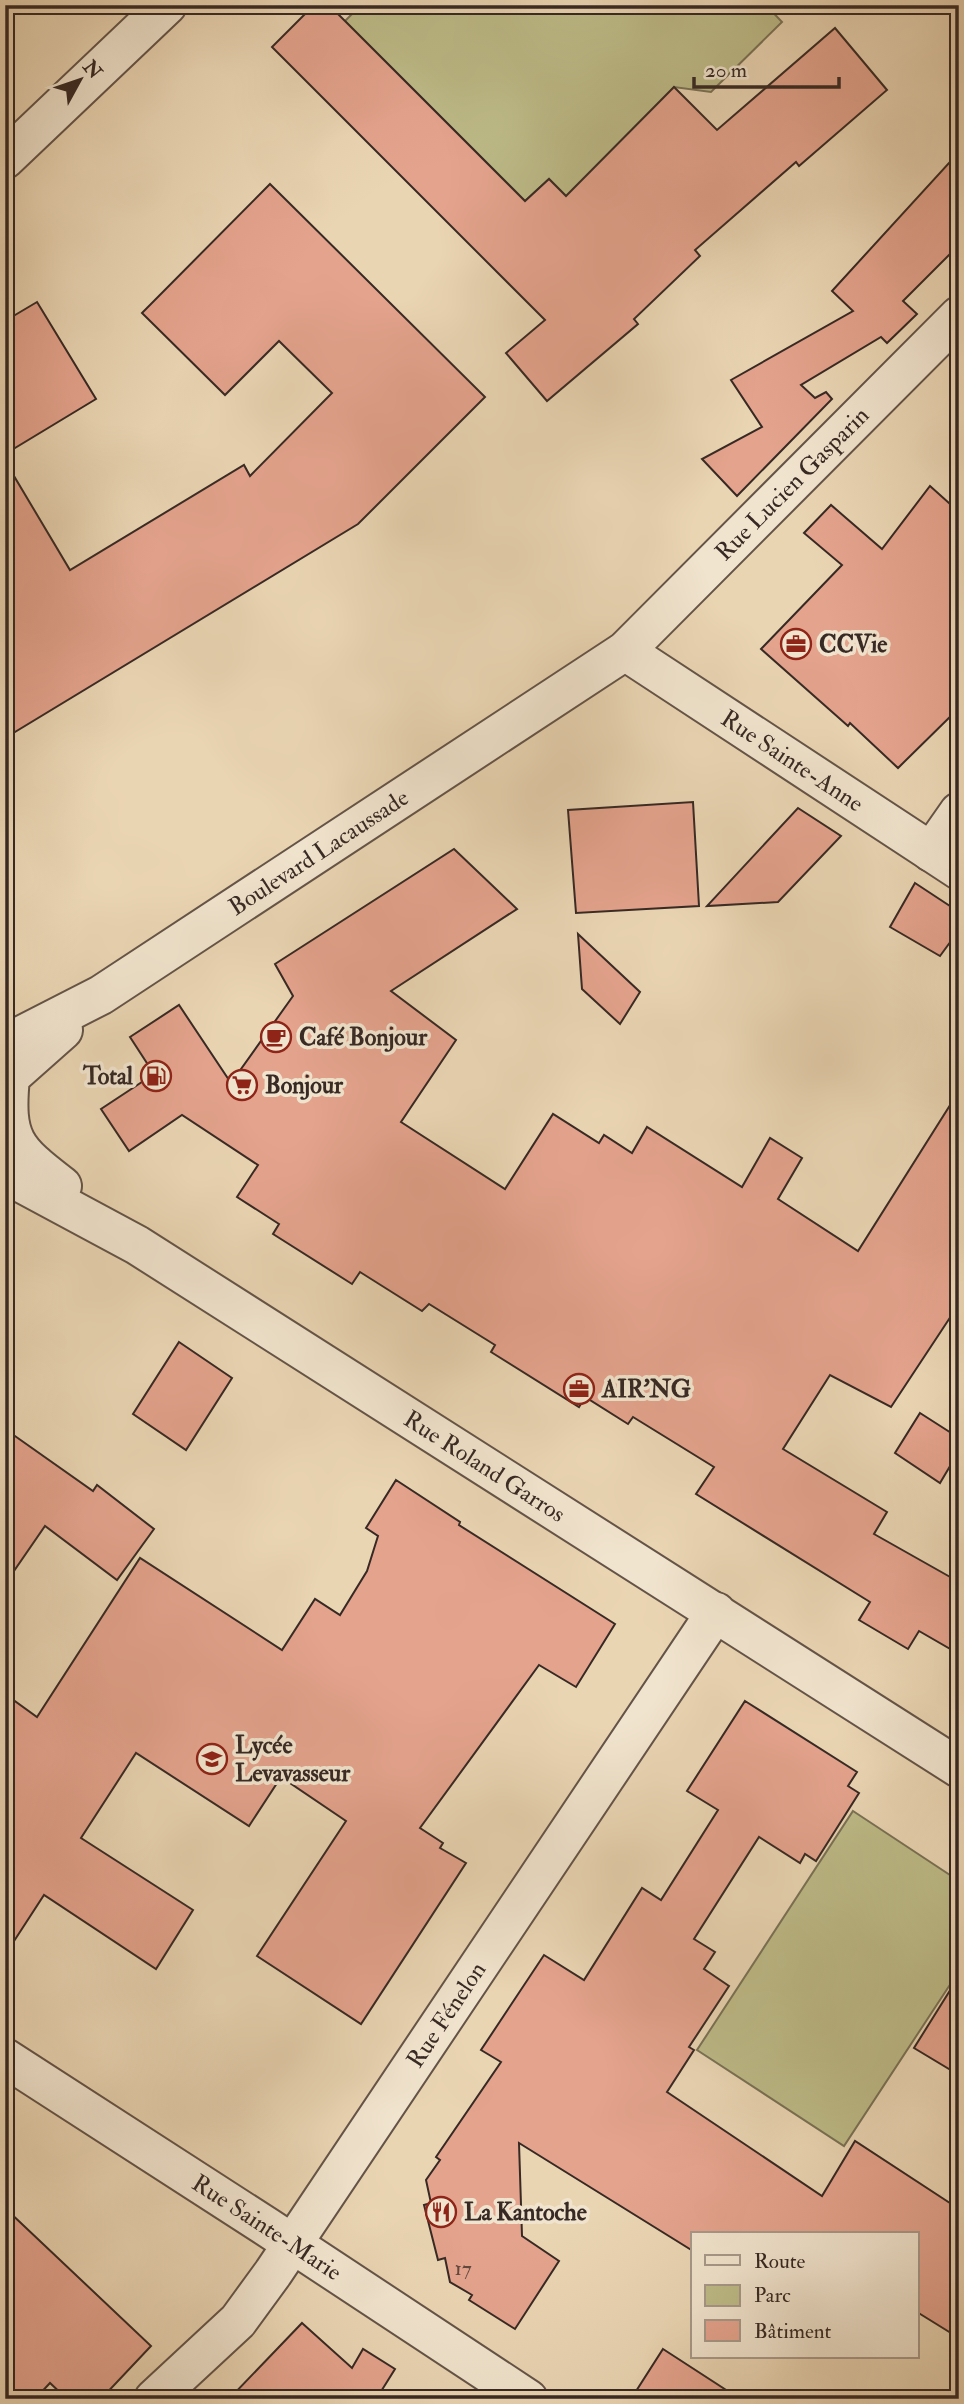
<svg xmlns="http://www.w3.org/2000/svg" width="964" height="2404" font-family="'IM FELL Double Pica',serif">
<rect width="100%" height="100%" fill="#ead5b3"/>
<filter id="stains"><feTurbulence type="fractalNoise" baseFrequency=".00286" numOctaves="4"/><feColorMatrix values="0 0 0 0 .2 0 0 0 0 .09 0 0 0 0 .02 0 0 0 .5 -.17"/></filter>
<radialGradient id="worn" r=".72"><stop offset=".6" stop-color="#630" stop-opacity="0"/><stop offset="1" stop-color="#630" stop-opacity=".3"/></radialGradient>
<g fill="#bdbb88" stroke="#7a7256" stroke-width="2">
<polygon points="361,5 766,5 782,22 711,92 674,87 573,203 549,179 525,201 345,21"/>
<polygon points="853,1811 959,1881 959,1971 844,2146 697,2050"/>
</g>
<g fill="#e4a38d" stroke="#372924" stroke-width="2">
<polygon points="314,5 329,5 525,201 549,179 566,196 674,87 717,130 835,28 887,90 799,166 796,162 695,250 700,256 634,319 638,324 547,401 506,353 545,320 272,47"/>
<polygon points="959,152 959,245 903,301 917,314 887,343 881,337 801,385 815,398 826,392 832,399 737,496 702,459 762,427 731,380 853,311 832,291"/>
<polygon points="270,184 485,397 358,524 5,738 5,461 70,570 244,465 250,476 332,393 279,341 225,395 142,313"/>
<polygon points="37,302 96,399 5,454 5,321"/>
<polygon points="930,486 959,512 959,708 898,768 850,723 848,726 761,649 842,565 804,533 831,505 882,549"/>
<polygon points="693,802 699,906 576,913 568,810"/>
<polygon points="798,808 841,836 778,902 707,906"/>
<polygon points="454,849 517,909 391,991 456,1040 401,1122 505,1189 553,1114 599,1143 604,1135 632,1153 647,1127 742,1187 770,1138 802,1158 778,1199 858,1251 959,1091 959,1304 891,1407 830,1375 783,1449 887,1512 874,1534 959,1582 959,1654 919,1631 908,1649 859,1620 870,1602 696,1494 714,1467 633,1417 628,1424 585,1397 579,1407 491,1352 495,1345 429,1304 422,1311 360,1272 352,1284 273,1234 279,1224 237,1197 258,1165 182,1115 129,1151 101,1109 154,1074 130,1037 179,1005 231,1083 293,996 275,964"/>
<polygon points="915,883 959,912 959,930 940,956 890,927"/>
<polygon points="578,934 640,992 620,1024 582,989"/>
<polygon points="179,1342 232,1378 186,1450 133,1414"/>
<polygon points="920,1413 959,1438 959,1451 940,1483 895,1453"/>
<polygon points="5,1429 93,1491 97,1485 154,1529 117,1580 45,1526 5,1584"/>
<polygon points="396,1480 460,1522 459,1525 615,1624 576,1687 539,1665 420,1828 443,1843 440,1848 466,1863 361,2024 257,1956 346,1821 281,1777 249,1826 136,1753 81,1838 193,1910 156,1969 44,1895 5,1955 5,1694 37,1717 140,1558 282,1650 315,1599 340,1615 367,1571 378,1536 366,1528"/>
<polygon points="745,1701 857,1772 848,1786 859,1793 816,1861 805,1854 800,1863 759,1837 694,1939 715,1952 704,1969 729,1986 689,2047 694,2050 667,2092 822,2196 855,2141 959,2209 959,2338 917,2312 917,2234 693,2234 693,2251 519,2143 522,2236 559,2261 515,2329 469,2300 472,2295 450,2282 445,2258 438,2260 424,2205 431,2203 426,2180 440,2160 436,2157 501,2062 481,2050 544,1955 584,1980 642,1888 661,1900 718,1810 687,1791"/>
<polygon points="959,1976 959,2075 914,2048"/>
<polygon points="5,2208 151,2346 101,2399 67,2399 50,2383 35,2399 5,2399"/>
<polygon points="302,2323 352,2368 363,2349 395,2369 380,2393 387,2399 229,2399"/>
<polygon points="663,2349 740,2399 631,2399"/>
</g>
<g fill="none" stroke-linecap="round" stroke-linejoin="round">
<g stroke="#645448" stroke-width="42">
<g id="minor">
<polyline points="5,159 167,5"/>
<path id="s1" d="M625,651L959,870"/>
<polyline points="931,852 959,812"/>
<path id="s2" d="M5,1044L101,995L625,651L959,316"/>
<path id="s3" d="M5,1174L137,1245L959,1768"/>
<path d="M62,1186C14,1149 4,1140 10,1077L63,1030"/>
<path id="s4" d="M5,2058L267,2227L528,2399"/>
<path id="s5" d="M154,2399L238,2321L273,2273L716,1612"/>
</g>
</g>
<use href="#minor" stroke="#f1e4ce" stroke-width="38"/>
</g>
<defs>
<g id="office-ring" transform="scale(1.575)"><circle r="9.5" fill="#f1e4ce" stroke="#8f2418" stroke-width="1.5"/><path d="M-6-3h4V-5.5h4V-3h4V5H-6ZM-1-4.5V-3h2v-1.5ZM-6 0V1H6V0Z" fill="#8f2418"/></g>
<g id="cafe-ring" transform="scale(1.575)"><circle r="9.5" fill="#f1e4ce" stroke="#8f2418" stroke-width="1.5"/><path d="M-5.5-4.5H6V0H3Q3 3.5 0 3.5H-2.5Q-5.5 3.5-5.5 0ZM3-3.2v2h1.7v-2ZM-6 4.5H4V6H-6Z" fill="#8f2418"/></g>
<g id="fuel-ring" transform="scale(1.575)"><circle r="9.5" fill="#f1e4ce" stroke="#8f2418" stroke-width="1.5"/><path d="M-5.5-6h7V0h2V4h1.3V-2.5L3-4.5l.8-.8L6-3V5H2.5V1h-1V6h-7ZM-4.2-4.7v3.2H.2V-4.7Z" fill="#8f2418"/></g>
<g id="supermarket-ring" transform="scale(1.575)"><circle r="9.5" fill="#f1e4ce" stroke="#8f2418" stroke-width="1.5"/><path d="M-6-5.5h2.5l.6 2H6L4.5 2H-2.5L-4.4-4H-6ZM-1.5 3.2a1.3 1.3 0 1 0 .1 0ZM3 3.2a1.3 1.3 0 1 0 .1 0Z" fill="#8f2418"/></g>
<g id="school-ring" transform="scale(1.575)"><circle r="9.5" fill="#f1e4ce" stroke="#8f2418" stroke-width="1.5"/><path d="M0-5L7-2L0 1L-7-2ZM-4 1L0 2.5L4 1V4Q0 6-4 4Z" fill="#8f2418"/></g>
<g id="restaurant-ring" transform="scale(1.575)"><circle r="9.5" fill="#f1e4ce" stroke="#8f2418" stroke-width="1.5"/><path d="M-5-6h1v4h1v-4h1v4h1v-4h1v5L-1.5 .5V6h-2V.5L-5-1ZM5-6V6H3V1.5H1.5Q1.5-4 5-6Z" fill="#8f2418"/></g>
</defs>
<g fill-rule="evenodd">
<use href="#office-ring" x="796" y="644"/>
<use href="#cafe-ring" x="276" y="1037"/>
<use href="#fuel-ring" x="156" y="1076"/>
<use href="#supermarket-ring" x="242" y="1085"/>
<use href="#office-ring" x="579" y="1389"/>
<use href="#school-ring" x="212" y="1759"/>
<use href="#restaurant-ring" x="441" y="2212"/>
</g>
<g text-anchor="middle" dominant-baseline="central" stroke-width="7" stroke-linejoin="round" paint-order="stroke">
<g font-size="21" fill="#62483e">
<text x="463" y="2268">17</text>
</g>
<g font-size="24" fill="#372924" stroke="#f1e4ce">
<text stroke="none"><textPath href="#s2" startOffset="971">Rue Lucien Gasparin</textPath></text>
<text stroke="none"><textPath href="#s1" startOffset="200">Rue Sainte-Anne</textPath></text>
<text stroke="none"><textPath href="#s2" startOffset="368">Boulevard Lacaussade</textPath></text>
<text stroke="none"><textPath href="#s3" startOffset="562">Rue Roland Garros</textPath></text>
<text stroke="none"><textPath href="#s5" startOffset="485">Rue Fénelon</textPath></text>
<text stroke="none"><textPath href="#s4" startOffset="312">Rue Sainte-Marie</textPath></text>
</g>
<g font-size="24" font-weight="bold" fill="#372924" stroke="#f1e4ce" text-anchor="start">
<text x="819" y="644">CCVie</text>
<text x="299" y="1037">Café Bonjour</text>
<text x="133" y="1076" text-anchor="end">Total</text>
<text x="265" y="1085">Bonjour</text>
<text x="602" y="1389">AIR'NG</text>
<text x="235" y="1745">Lycée<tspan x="235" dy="28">Levavasseur</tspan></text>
<text x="464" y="2212">La Kantoche</text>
</g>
</g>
<rect width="964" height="2404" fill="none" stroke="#ead5b3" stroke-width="28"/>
<rect x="7" y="7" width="950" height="2390" fill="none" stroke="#372924" stroke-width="3.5"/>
<rect x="14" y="14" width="936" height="2376" fill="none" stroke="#372924" stroke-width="2"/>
<rect x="691" y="2232" width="228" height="126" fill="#f1e4ce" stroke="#a7998a" stroke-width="2"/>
<rect x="705" y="2255" width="35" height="10" fill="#f1e4ce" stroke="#a7998a" stroke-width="2"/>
<text x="754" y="2268" font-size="21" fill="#372924">Route</text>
<rect x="705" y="2285" width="35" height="21" fill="#bdbb88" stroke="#a7998a" stroke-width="2"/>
<text x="754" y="2302" font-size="21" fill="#372924">Parc</text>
<rect x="705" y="2320" width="35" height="21" fill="#e4a38d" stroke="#a7998a" stroke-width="2"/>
<text x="754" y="2338" font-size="21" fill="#372924">Bâtiment</text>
<g transform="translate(80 80) rotate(50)" stroke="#f1e4ce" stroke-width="5" paint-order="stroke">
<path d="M0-5L12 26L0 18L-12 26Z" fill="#372924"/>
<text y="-10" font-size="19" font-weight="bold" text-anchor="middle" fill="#372924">N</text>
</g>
<path d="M694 77v10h145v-10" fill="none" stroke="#372924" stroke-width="3.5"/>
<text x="705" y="77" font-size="21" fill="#372924" stroke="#f1e4ce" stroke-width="5" paint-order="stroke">20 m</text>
<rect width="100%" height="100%" filter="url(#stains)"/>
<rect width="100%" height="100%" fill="url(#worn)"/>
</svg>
